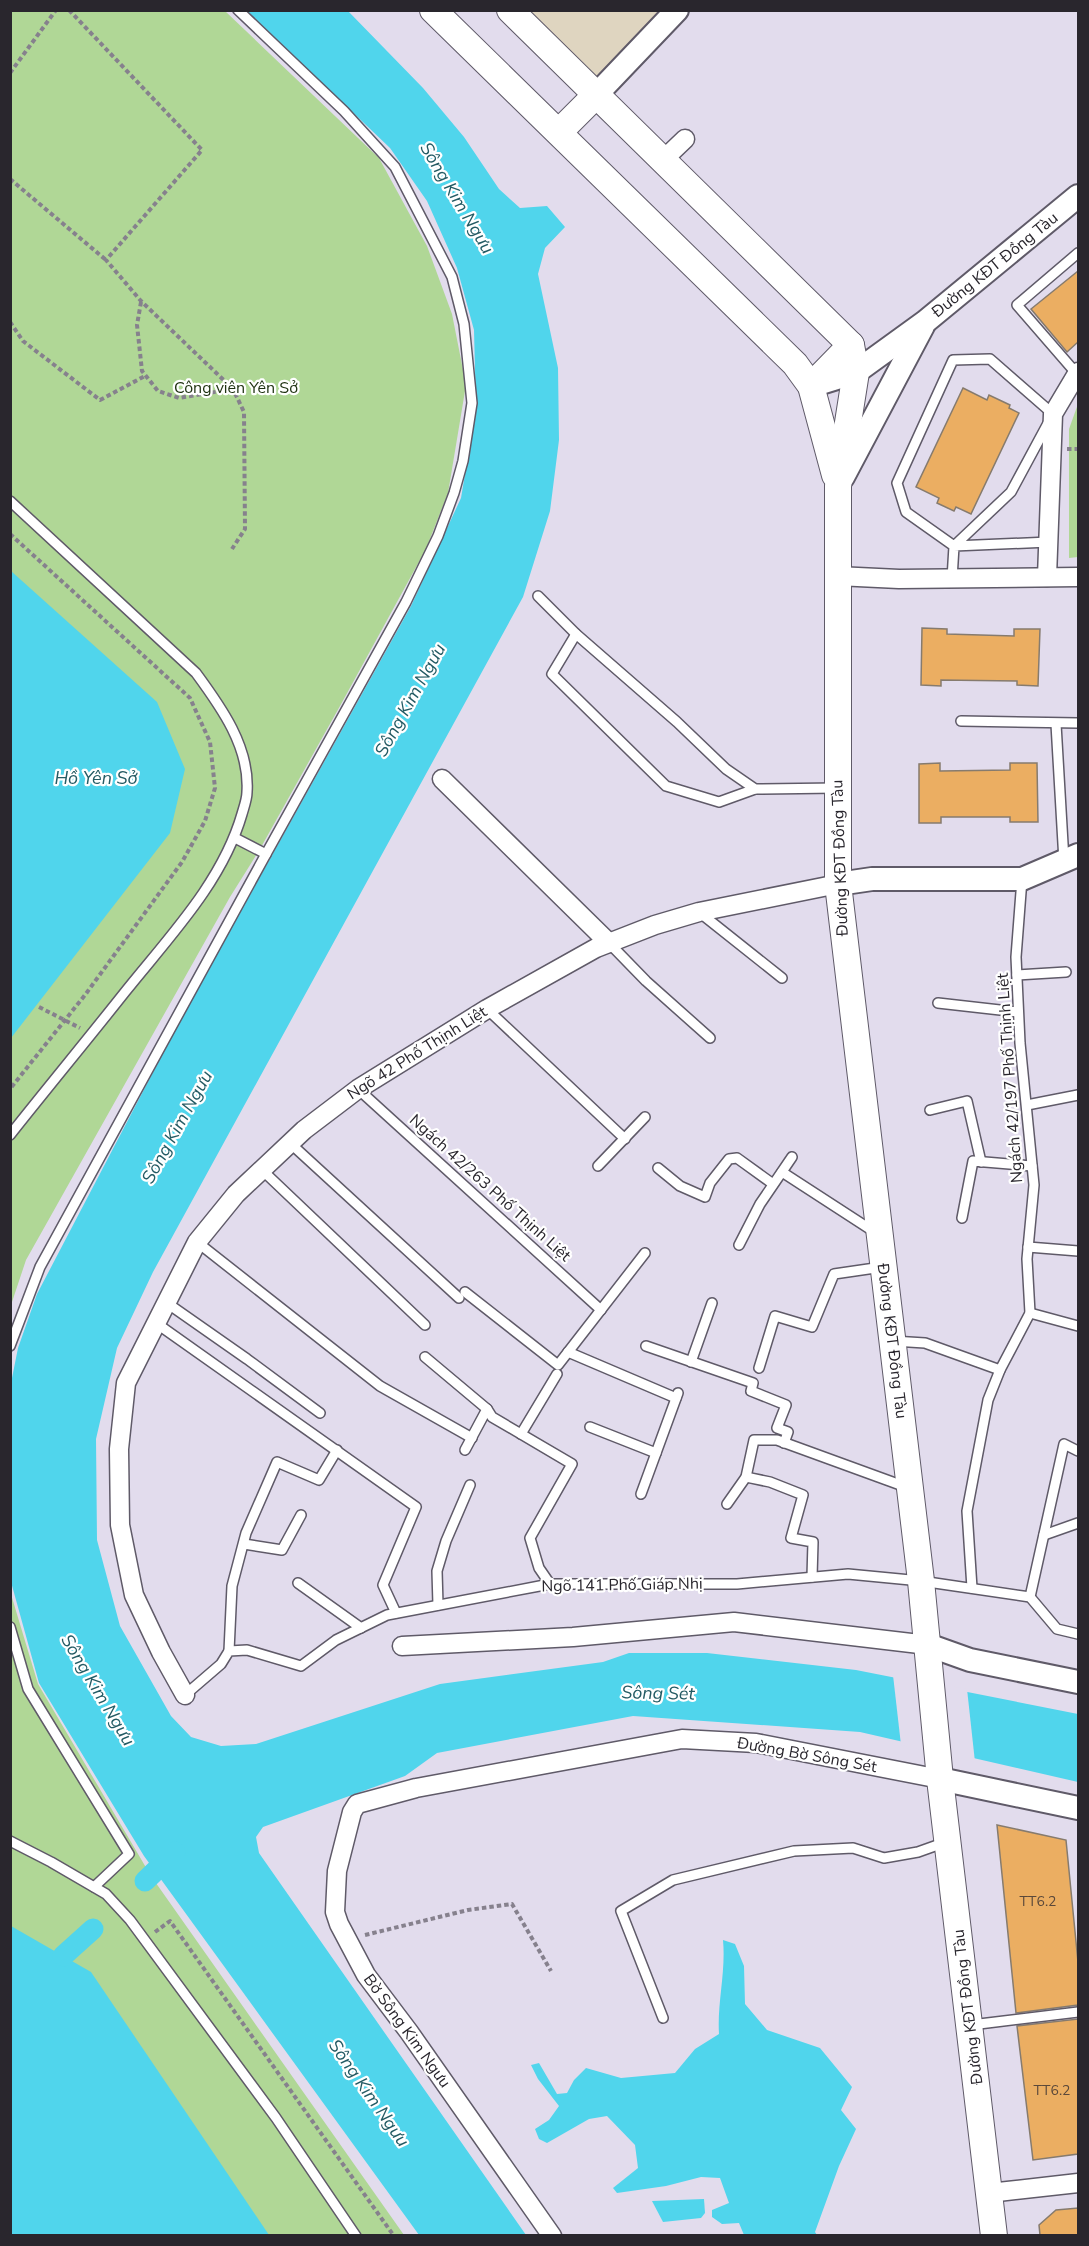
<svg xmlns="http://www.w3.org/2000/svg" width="1089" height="2246" font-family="'Nunito Sans',sans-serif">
<rect width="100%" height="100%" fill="#e2dced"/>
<polygon fill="#dfd5c0" points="524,11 666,11 597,82"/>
<g fill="#b0d796">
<polygon points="11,11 225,11 379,158 427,246 452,314 466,385 448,493 426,549 340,706 260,849 230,897 26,1260 11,1305"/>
<polygon points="1078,404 1078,557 1069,558 1069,429"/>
<polygon points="10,1591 38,1684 151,1876 404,2235 11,2235"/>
</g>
<g fill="#50d5ec">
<polygon points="247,11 348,11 423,88 464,137 499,189 520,208 547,206 565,227 545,248 538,274 558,368 559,440 550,511 523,597 153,1272 117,1348 96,1439 97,1540 120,1626 171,1716 191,1737 221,1746 256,1744 440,1684 603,1662 629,1653 707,1653 856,1670 1078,1714 1078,1782 860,1732 633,1716 437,1753 405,1776 263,1827 256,1837 259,1853 526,2235 419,2235 144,1856 39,1683 11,1582 11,1383 18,1348 37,1294 184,1013 411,606 461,498 476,409 474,330 457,268 427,201 390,148"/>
<polygon points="11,571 157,702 185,769 170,833 11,1038"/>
<polygon points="11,1926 91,1972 269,2235 11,2235"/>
<path d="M723,1940L735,1944L744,1966L745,2004L767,2030L820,2048L852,2087L841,2110L856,2129L839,2166L815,2232L817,2235H744L739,2223L722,2224L712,2217V2210L729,2203L720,2178L701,2177L666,2186L617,2193L613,2188L638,2168L635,2145L607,2116L589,2119L547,2143L539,2139L535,2129L549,2120L559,2106L538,2079L531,2065L539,2063L557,2094L567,2093L574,2080L586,2068L621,2078L675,2073L695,2049L719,2034C717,2003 726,1972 723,1940Z"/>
<polygon points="704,2199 705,2213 701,2218 663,2222 652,2201"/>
</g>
<polygon fill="#e2dced" points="893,1675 967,1689 975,1762 901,1745"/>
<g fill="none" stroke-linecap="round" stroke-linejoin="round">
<g stroke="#50d5ec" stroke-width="21">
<polyline points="145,1881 175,1852"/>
<polyline points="63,1956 93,1929"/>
</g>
</g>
<g fill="#ebae62" stroke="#867b6e" stroke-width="1.5">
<polygon points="1078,271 1078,342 1067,352 1031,309"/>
<polygon points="963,388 987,400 989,395 1010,405 1009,408 1019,413 971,514 956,507 954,511 937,503 939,498 916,487"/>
<polygon points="922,628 947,629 947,634 1014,636 1014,629 1040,629 1038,686 1017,685 1017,681 941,680 941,686 921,685"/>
<polygon points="940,763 940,771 1010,770 1010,763 1037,763 1038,822 1010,822 1010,817 941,817 941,823 919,823 919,764"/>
<polygon points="997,1825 1066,1840 1078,1962 1078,2005 1016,2013"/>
<polygon points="1078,2019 1078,2154 1033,2160 1017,2026"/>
<polygon points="1078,2208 1078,2235 1040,2235 1039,2225 1056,2210"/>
</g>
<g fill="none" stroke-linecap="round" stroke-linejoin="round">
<g stroke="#5f5a68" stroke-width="12">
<g id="service">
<polyline points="1076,373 1017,305 1078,253"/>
<path d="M10,501L196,673C221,707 250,747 247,792C247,799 244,807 242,814C222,883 168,938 125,992C87,1040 48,1087 10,1135"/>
<polyline points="952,579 954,546 906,512 897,483 953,360 990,359 1053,414 1011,492 954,546 1049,542"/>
<polyline points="538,596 576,634 677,722 726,769 755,789 837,788"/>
<polyline points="576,634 552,674 666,786 719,802 755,789"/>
<polyline points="961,721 1078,723"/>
<polyline points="1056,724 1064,861"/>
<polyline points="235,838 266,854 406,602 438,536 454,493 463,461 472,403 464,324 452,277 395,167 344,111 238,10"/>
<polyline points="699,912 782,978"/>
<polyline points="609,943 646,981 710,1038"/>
<polyline points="1017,975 1066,972"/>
<polyline points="938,1003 1018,1012"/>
<polyline points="487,1009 625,1139"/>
<polyline points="358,1089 601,1310"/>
<polyline points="1027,1105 1078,1095"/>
<polyline points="930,1110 967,1101 981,1162"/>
<polyline points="290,1143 459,1298"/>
<polyline points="598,1166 645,1117"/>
<polyline points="658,1168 680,1186 705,1197 710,1183 729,1159 737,1158 773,1184"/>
<polyline points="261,1169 425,1325"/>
<polyline points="782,1172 876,1233"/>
<polyline points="962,1218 973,1161 1032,1166"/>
<polyline points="197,1242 380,1386 472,1438"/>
<polyline points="739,1245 760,1204 792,1157"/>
<polyline points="1028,1247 1078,1251"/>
<polyline points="465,1292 558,1365 645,1253"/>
<polyline points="167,1303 247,1359 320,1413"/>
<polyline points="1030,1313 1078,1326"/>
<polyline points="156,1323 416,1507 383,1585 396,1613"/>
<polyline points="893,1341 925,1343 1000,1370"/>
<polyline points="10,1346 40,1267 266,854"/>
<polyline points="646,1346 753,1383 751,1391 786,1405 777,1428 788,1432 784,1443"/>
<polyline points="568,1352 676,1398"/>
<polyline points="425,1357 487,1409 492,1417 572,1464 530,1538 539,1568 550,1584"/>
<polyline points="691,1362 712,1303"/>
<polyline points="759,1368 775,1316 812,1327 834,1274 882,1267"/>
<polyline points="590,1427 656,1453"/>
<polyline points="521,1434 557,1374"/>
<polyline points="465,1450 487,1409"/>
<polyline points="746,1477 770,1482 803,1495 791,1538 813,1542 812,1577"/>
<polyline points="641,1494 678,1393"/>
<polyline points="727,1504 746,1477 754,1440 777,1440 906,1487"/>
<polyline points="1044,1535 1078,1523"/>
<polyline points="244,1544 282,1550 301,1515"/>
<polyline points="298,1583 361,1628"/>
<polyline points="972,1588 967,1511 988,1400 1000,1370 1030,1313 1027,1259 1034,1185 1020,1043 1016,957 1022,879"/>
<polyline points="1030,1597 1064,1444 1078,1451"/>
<polyline points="438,1605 437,1571 446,1541 470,1485"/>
<polyline points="10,1627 28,1689 129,1854 94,1887"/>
<polyline points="229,1651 232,1586 246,1533 277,1462 319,1480 337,1450"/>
<polyline points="185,1695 221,1664 229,1651 247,1650 301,1666 336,1640 387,1615 550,1584 737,1584 848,1574 921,1581 1030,1597 1057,1629 1078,1634"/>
<polyline points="10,1841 51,1862 106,1894 130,1920 276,2118 356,2236"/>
<polyline points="663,2018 621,1911 673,1880 794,1851 853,1848 884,1858 918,1852 946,1842"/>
<polyline points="971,2025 1078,2012"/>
</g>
</g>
<g stroke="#5f5a68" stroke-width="21">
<g id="minor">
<polyline points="663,160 685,139"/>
<polyline points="837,576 899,579 1078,577"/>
<polyline points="1047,577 1053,414 1078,372"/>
<polyline points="442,779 609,943"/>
<polyline points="402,1646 573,1637 734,1622 928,1645"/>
<polyline points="185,1695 161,1652 134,1595 120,1525 119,1449 126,1383 197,1242 236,1194 304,1130 358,1089 487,1009 596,948 655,925 699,912 838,884"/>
<polyline points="989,2193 1078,2183"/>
<polyline points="552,2236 409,2032 366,1975 339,1924 335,1912 337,1871 352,1812 357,1804 416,1788 682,1739 756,1743 940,1779"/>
</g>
</g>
<g stroke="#5f5a68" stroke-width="26">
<g id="tertiary">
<polyline points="596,95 677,10"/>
<polyline points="811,386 856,372 925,322 1078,196"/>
<polyline points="843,477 923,326"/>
<polyline points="838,884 872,879 1022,879 1078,855"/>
<polyline points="928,1645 970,1660 1078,1682"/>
<polyline points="940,1779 1078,1808"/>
</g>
</g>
<g stroke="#5f5a68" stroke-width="28">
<g id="secondary">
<polyline points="433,10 795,364 811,386 835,475"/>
<polyline points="510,10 851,345 856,372 838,486 838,884 921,1581 940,1779 994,2236"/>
<polyline points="559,132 596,95"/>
<polyline points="811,386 851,345"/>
</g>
</g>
<g stroke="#86818d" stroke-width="4" stroke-dasharray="4.5 3" stroke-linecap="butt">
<polyline points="69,10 202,150 106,260 141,301 233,389 244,412 245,529 232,549"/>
<polyline points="10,73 56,10"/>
<polyline points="10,179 106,260"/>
<polyline points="141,302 137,325 142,371 158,391 179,398 233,389"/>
<polyline points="10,322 23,341 100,400 145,376"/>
<polyline points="1067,449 1078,449"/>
<polyline points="10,534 190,698 210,742 215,788 205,821 182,862 85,995 10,1089"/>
<polyline points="39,1007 80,1028"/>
<polyline points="155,1932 170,1921 394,2236"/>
<polyline points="365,1935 468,1910 512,1904 551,1971"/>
</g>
<use href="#service" stroke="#fff" stroke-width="9"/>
<use href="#minor" stroke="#fff" stroke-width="18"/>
<use href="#tertiary" stroke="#fff" stroke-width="22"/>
<use href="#secondary" stroke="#fff" stroke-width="26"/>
</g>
<g text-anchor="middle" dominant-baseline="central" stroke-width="4.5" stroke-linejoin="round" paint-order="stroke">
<g font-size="14" fill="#5a483a">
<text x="1038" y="1901">TT6.2</text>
<text x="1052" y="2090">TT6.2</text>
</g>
<g font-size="16" fill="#29262d" stroke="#fff">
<text transform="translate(995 265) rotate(-39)">Đường KĐT Đồng Tàu</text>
<text transform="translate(840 858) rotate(-92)">Đường KĐT Đồng Tàu</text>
<text transform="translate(417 1053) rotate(-32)">Ngõ 42 Phố Thịnh Liệt</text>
<text transform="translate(1010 1078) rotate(-94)">Ngách 42/197 Phố Thịnh Liệt</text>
<text transform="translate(490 1188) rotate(42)">Ngách 42/263 Phố Thịnh Liệt</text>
<text transform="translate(892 1341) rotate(83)">Đường KĐT Đồng Tàu</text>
<text transform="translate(622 1585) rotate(-1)">Ngõ 141 Phố Giáp Nhị</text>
<text transform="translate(807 1755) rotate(10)">Đường Bờ Sông Sét</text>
<text transform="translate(968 2007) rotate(-97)">Đường KĐT Đồng Tàu</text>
<text transform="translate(407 2031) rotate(54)">Bờ Sông Kim Ngưu</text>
</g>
<g font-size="16" fill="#1e3110" stroke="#fff">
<text x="236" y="388">Công viên Yên Sở</text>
</g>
<g font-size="18" font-style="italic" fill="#245b64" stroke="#fff">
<text transform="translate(457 198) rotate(59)">Sông Kim Ngưu</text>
<text transform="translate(410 700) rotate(-61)">Sông Kim Ngưu</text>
<text x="96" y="778">Hồ Yên Sở</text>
<text transform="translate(177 1127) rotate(-61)">Sông Kim Ngưu</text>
<text transform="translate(98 1690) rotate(59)">Sông Kim Ngưu</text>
<text transform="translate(658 1693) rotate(1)">Sông Sét</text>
<text transform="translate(369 2093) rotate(55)">Sông Kim Ngưu</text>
</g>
</g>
<rect width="1089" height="2246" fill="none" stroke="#29262d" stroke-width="24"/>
</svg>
